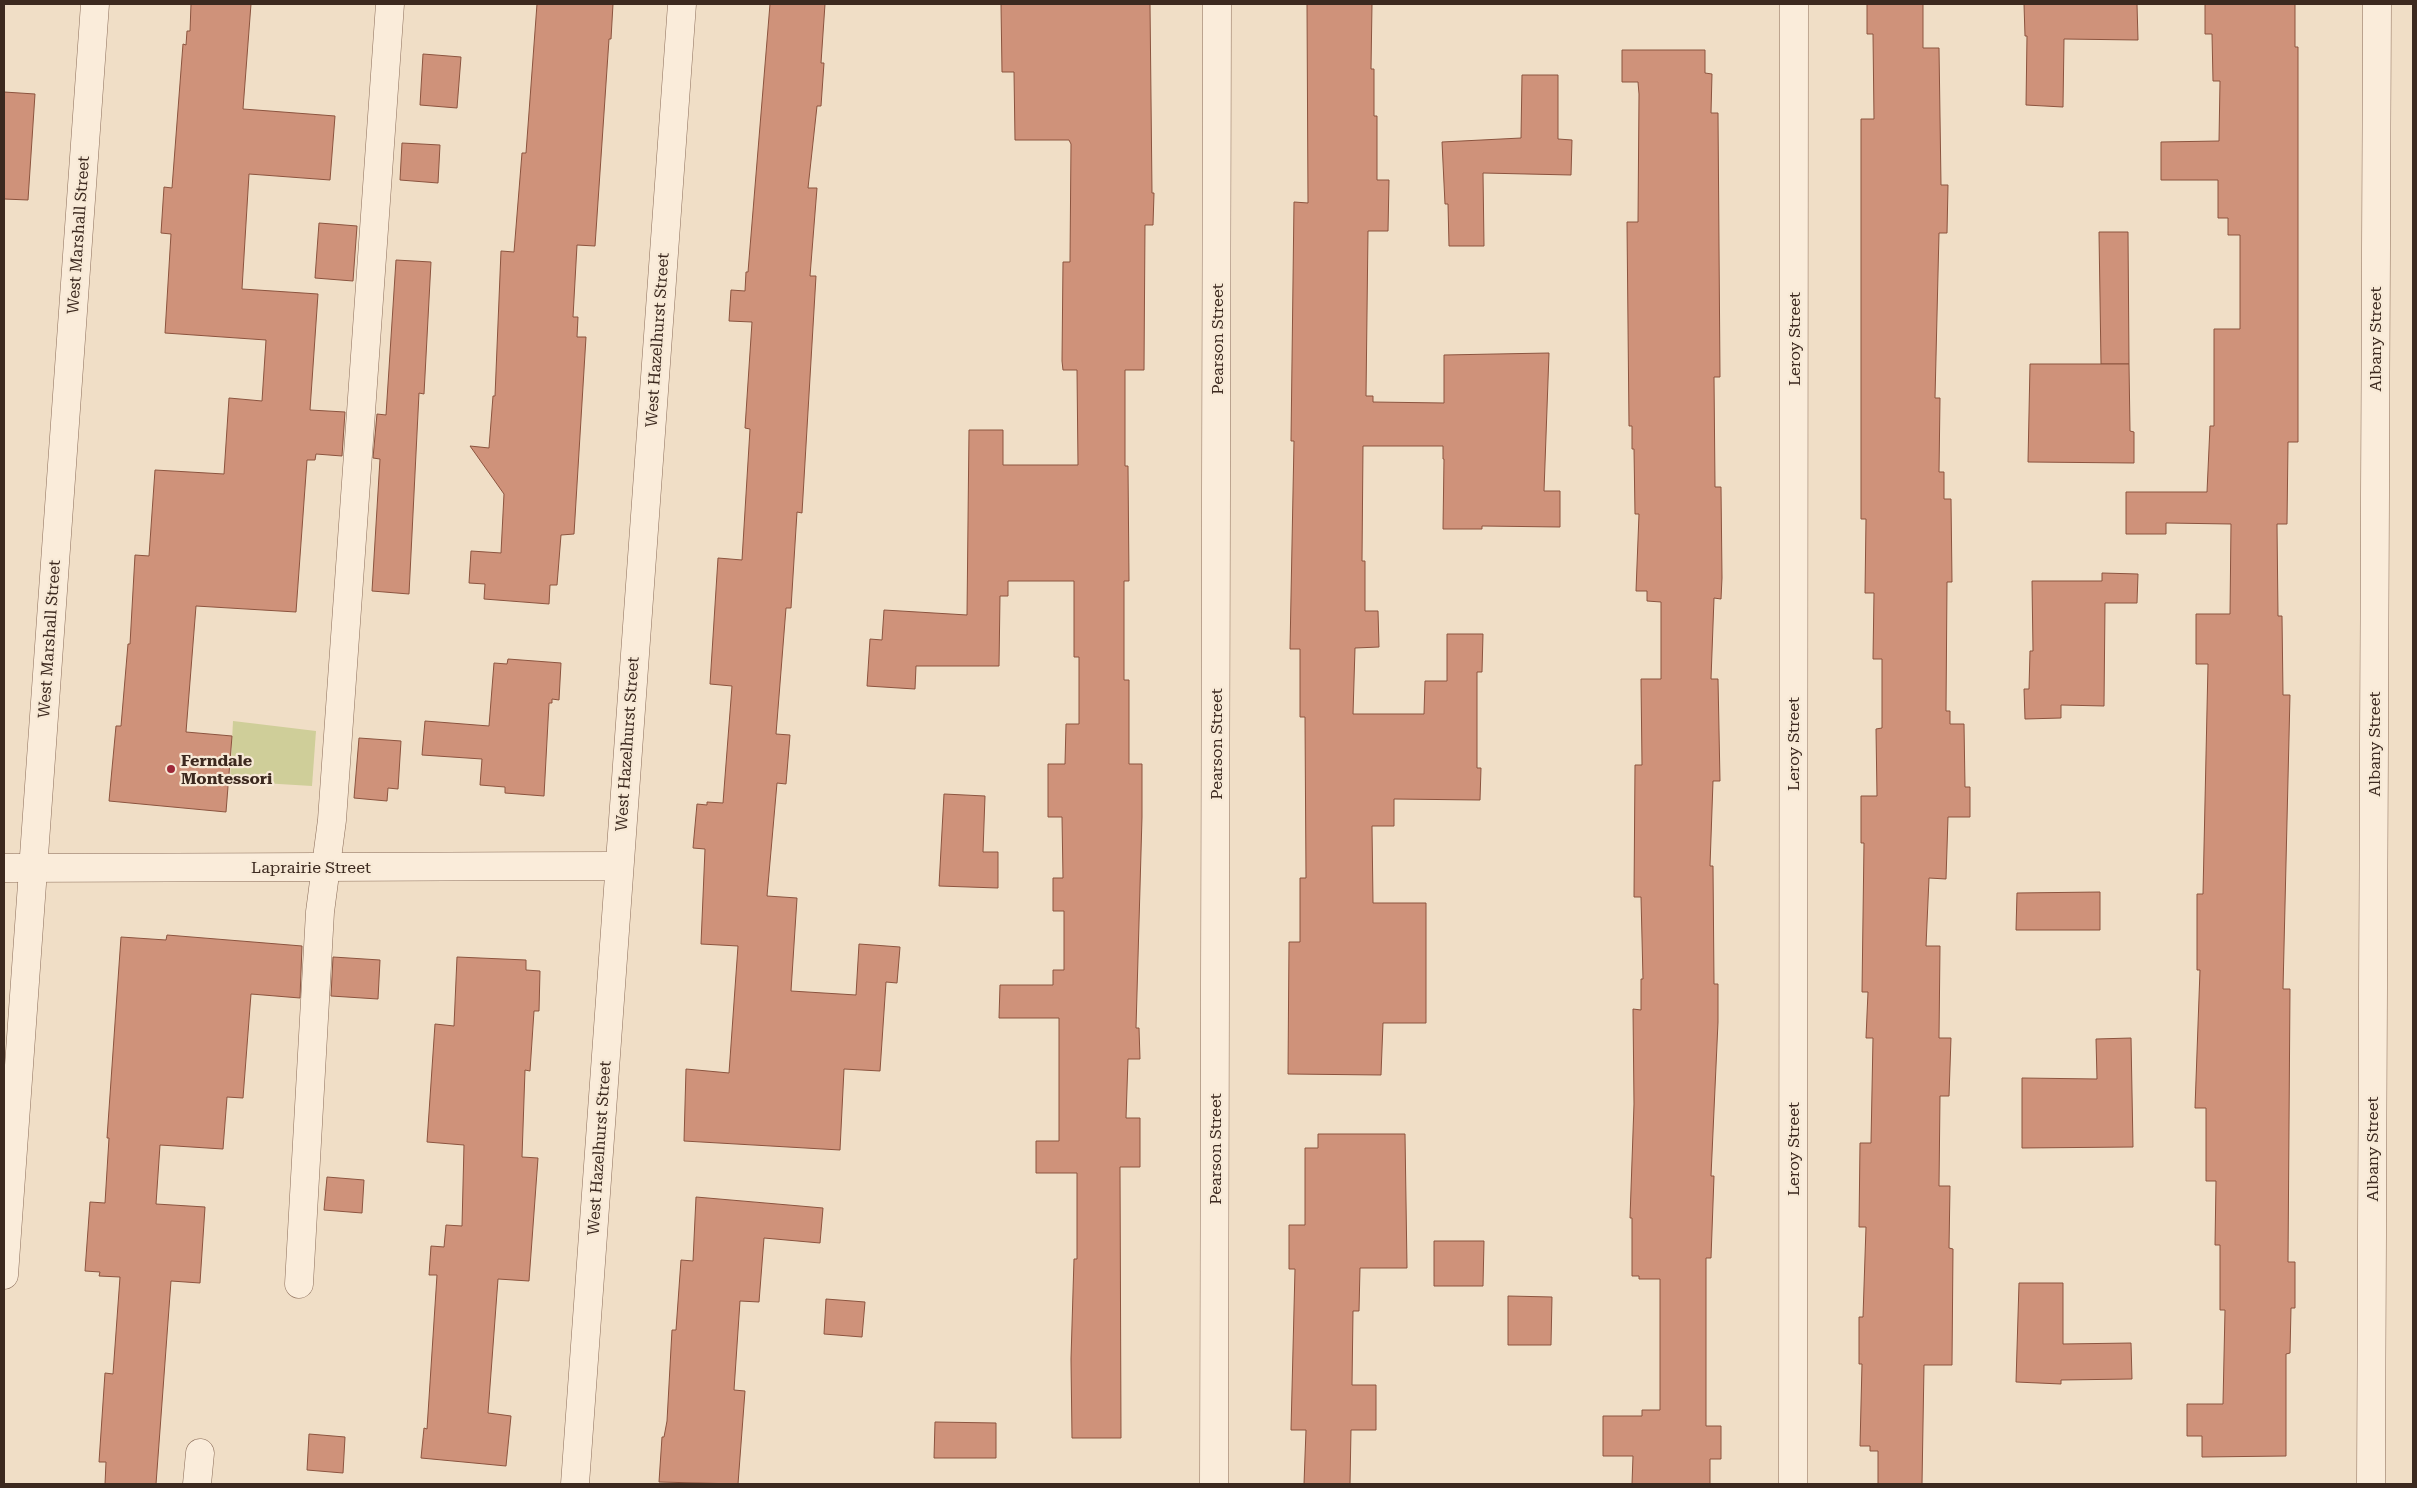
<svg xmlns="http://www.w3.org/2000/svg" width="2417" height="1488" font-family="'Roboto Serif',serif">
<rect width="100%" height="100%" fill="#f0dec6"/>
<polygon fill="#cfce99" points="233,721 316,731 312,786 230,781"/>
<g fill="#cf927a" stroke="#8c543f">
<polygon points="191,4 251,4 243,109 335,116 330,180 249,174 242,289 318,294 310,410 345,412 342,456 316,454 315,460 307,460 296,612 196,606 186,732 232,736 226,812 109,801 116,726 121,726 128,644 130,644 135,555 149,556 155,470 224,474 229,398 262,401 266,340 165,333 171,234 161,233 164,187 172,188 183,44 186,45 187,31 190,31"/>
<polygon points="537,4 613,4 611,39 609,39 595,246 577,245 573,317 578,317 577,337 586,337 574,534 561,535 557,585 550,585 549,604 484,599 485,584 469,583 471,551 501,553 504,494 470,446 489,448 493,396 495,396 501,251 514,252 522,153 526,153"/>
<polygon points="770,4 825,4 821,63 824,63 821,106 817,106 808,188 817,188 810,276 816,276 802,513 797,512 791,608 786,608 776,734 790,735 786,784 777,783 767,896 797,898 791,991 856,995 859,944 900,947 897,983 886,982 880,1071 844,1069 840,1150 684,1141 686,1069 729,1073 738,946 701,944 705,849 693,848 697,804 707,805 707,802 723,803 732,686 710,684 718,558 742,560 750,429 745,428 752,322 729,321 731,290 745,291 746,272 748,272"/>
<polygon points="1001,4 1150,4 1152,193 1154,193 1153,225 1145,225 1144,370 1125,370 1125,466 1128,466 1129,581 1124,581 1124,680 1129,680 1129,764 1142,764 1142,817 1136,1028 1139,1028 1140,1059 1128,1059 1126,1118 1140,1118 1140,1167 1120,1167 1121,1438 1072,1438 1071,1359 1074,1259 1077,1259 1077,1173 1036,1173 1036,1141 1059,1141 1059,1018 999,1018 1000,985 1053,985 1053,970 1064,970 1064,911 1053,911 1053,878 1063,878 1062,817 1048,817 1048,764 1065,764 1066,724 1079,724 1079,657 1074,657 1074,581 1008,581 1008,596 1000,596 999,666 916,666 915,689 867,686 870,639 882,640 884,610 967,615 969,430 1003,430 1003,465 1078,465 1077,370 1063,370 1062,361 1063,262 1070,262 1071,144 1069,140 1015,140 1014,72 1002,72"/>
<polygon points="1307,4 1372,4 1371,69 1374,69 1374,116 1377,116 1377,180 1389,180 1388,231 1368,231 1366,396 1373,396 1373,402 1444,403 1444,355 1549,353 1544,491 1560,491 1560,527 1482,526 1482,529 1443,529 1444,459 1443,459 1443,446 1363,446 1362,561 1365,561 1365,611 1378,611 1379,647 1355,648 1353,714 1424,714 1425,681 1447,681 1447,634 1483,634 1482,672 1477,672 1477,768 1481,768 1480,800 1394,799 1394,826 1372,826 1373,903 1426,903 1426,1023 1383,1023 1381,1075 1288,1074 1289,942 1300,942 1300,878 1306,878 1305,717 1300,717 1300,649 1290,649 1294,441 1291,441 1294,202 1308,203"/>
<polygon points="1867,4 1923,4 1923,48 1939,48 1941,185 1948,185 1947,233 1939,233 1935,398 1940,398 1939,472 1944,472 1944,499 1951,499 1952,582 1947,582 1946,711 1950,711 1950,724 1964,724 1965,787 1970,787 1970,817 1948,817 1946,879 1929,878 1926,946 1940,946 1939,1038 1951,1038 1949,1096 1940,1096 1939,1186 1950,1186 1949,1248 1953,1249 1952,1365 1924,1365 1922,1484 1878,1484 1878,1451 1870,1451 1870,1446 1860,1446 1862,1364 1859,1364 1859,1317 1863,1317 1866,1227 1859,1227 1860,1143 1871,1143 1873,1038 1866,1038 1868,992 1862,992 1864,843 1861,843 1861,796 1877,796 1876,729 1882,728 1882,659 1873,659 1874,593 1865,593 1866,519 1861,519 1861,119 1874,119 1873,34 1867,34"/>
<polygon points="2024,4 2137,4 2138,40 2064,39 2063,107 2026,105 2027,36 2025,36"/>
<polygon points="2205,4 2295,4 2295,47 2298,47 2298,442 2288,442 2287,524 2277,524 2278,616 2282,616 2283,695 2290,695 2283,989 2290,989 2288,1262 2295,1262 2295,1308 2291,1308 2290,1353 2286,1354 2286,1456 2202,1457 2202,1436 2187,1436 2187,1404 2223,1404 2225,1310 2220,1310 2220,1245 2215,1245 2216,1181 2206,1181 2206,1108 2195,1108 2200,970 2197,970 2197,894 2203,894 2208,664 2196,664 2196,614 2230,614 2231,524 2166,523 2166,534 2126,534 2126,492 2207,492 2210,426 2214,426 2214,329 2240,329 2240,235 2228,235 2228,218 2218,218 2218,180 2161,180 2161,142 2219,141 2220,81 2213,81 2212,34 2205,34"/>
<polygon points="1622,50 1705,50 1705,73 1712,74 1711,113 1718,113 1720,377 1714,377 1715,487 1721,487 1722,578 1721,599 1714,598 1711,679 1718,679 1720,781 1713,781 1710,866 1713,866 1714,984 1718,984 1718,1022 1711,1176 1714,1176 1711,1258 1706,1258 1706,1426 1721,1426 1721,1459 1710,1459 1710,1484 1632,1484 1633,1456 1603,1456 1603,1416 1642,1416 1642,1410 1660,1410 1660,1279 1639,1279 1639,1276 1632,1276 1632,1218 1630,1218 1634,1104 1633,1009 1641,1010 1641,979 1643,979 1641,897 1634,897 1635,765 1642,765 1641,679 1661,679 1661,602 1647,601 1647,591 1636,591 1639,514 1635,514 1634,449 1632,449 1632,426 1629,426 1627,222 1638,222 1639,94 1638,82 1622,82"/>
<polygon points="423,54 461,57 457,108 420,105"/>
<polygon points="1522,75 1558,75 1558,139 1572,140 1571,175 1483,173 1484,246 1449,246 1448,204 1445,204 1442,142 1521,138"/>
<polygon points="4,92 35,94 28,200 4,199"/>
<polygon points="402,143 440,145 438,183 400,180"/>
<polygon points="319,223 357,226 353,281 315,278"/>
<polygon points="2099,232 2128,232 2129,364 2101,364"/>
<polygon points="396,260 431,262 424,394 419,393 409,594 372,591 380,459 373,458 377,414 386,415"/>
<polygon points="2030,364 2129,364 2130,431 2134,432 2134,463 2028,462"/>
<polygon points="2102,573 2138,574 2137,603 2105,603 2104,706 2061,705 2061,718 2025,719 2024,689 2029,689 2030,651 2033,651 2032,581 2102,581"/>
<polygon points="508,659 561,663 559,700 552,699 552,703 549,703 544,796 505,793 505,787 480,785 482,759 422,755 425,721 489,726 494,663 507,664"/>
<polygon points="359,738 401,741 398,789 388,788 387,801 354,798"/>
<polygon points="944,794 985,796 983,852 998,852 998,888 939,886"/>
<polygon points="2100,892 2100,930 2016,930 2017,893"/>
<polygon points="167,935 302,946 300,998 251,994 243,1098 227,1097 223,1149 160,1145 156,1204 205,1207 200,1283 171,1281 156,1484 105,1484 106,1462 99,1462 105,1373 113,1374 120,1277 99,1276 100,1272 85,1271 90,1202 105,1203 109,1138 107,1138 121,937 166,940"/>
<polygon points="333,957 380,960 378,999 331,996"/>
<polygon points="457,957 526,960 526,970 540,971 539,1011 534,1011 530,1071 525,1070 522,1157 538,1158 529,1281 498,1279 488,1413 511,1416 506,1466 421,1458 424,1428 427,1429 437,1275 429,1275 431,1246 444,1247 446,1225 462,1226 464,1145 427,1142 435,1024 454,1026"/>
<polygon points="2131,1038 2133,1147 2022,1148 2022,1078 2097,1079 2096,1039"/>
<polygon points="1318,1134 1405,1134 1407,1268 1360,1268 1359,1311 1353,1311 1352,1385 1376,1385 1376,1430 1351,1430 1350,1484 1304,1484 1306,1430 1291,1430 1295,1269 1289,1269 1289,1225 1305,1225 1305,1148 1318,1148"/>
<polygon points="327,1177 364,1180 362,1213 324,1210"/>
<polygon points="696,1197 823,1208 820,1243 764,1238 759,1302 740,1301 734,1390 745,1391 738,1484 659,1482 662,1437 664,1437 667,1421 672,1330 676,1330 681,1260 693,1261"/>
<polygon points="1434,1241 1484,1241 1483,1286 1434,1286"/>
<polygon points="2019,1283 2063,1283 2063,1344 2131,1343 2132,1379 2061,1380 2061,1384 2016,1382"/>
<polygon points="1508,1296 1552,1297 1551,1345 1508,1345"/>
<polygon points="826,1299 865,1302 862,1337 824,1334"/>
<polygon points="935,1422 996,1423 996,1458 934,1458"/>
<polygon points="309,1434 345,1437 343,1473 307,1470"/>
</g>
<g fill="none" stroke-linecap="round" stroke-linejoin="round">
<g stroke="#8c6e5b" stroke-width="29">
<g id="minor">
<polyline points="4,868 618,866"/>
<polyline points="4,1275 95,4"/>
<polyline points="299,1284 320,912 332,820 390,4"/>
<polyline points="197,1484 200,1453"/>
<polyline points="575,1484 682,4"/>
<polyline points="1214,1484 1217,4"/>
<polyline points="1793,1484 1794,4"/>
<polyline points="2371,1484 2377,4"/>
</g>
</g>
<use href="#minor" stroke="#faecda" stroke-width="28"/>
</g>
<circle fill="#9e2839" stroke="#f7e9d6" stroke-width="2" cx="171" cy="769" r="5"/>
<g text-anchor="middle" dominant-baseline="central" stroke-width="4.5" stroke-linejoin="round" paint-order="stroke">
<g font-size="16" fill="#3c291f" stroke="#f7e9d6">
<text transform="translate(78 235) rotate(-86)">West Marshall Street</text>
<text transform="translate(1217 339) rotate(-90)">Pearson Street</text>
<text transform="translate(1794 339) rotate(-90)">Leroy Street</text>
<text transform="translate(2375 339) rotate(-90)">Albany Street</text>
<text transform="translate(657 340) rotate(-86)">West Hazelhurst Street</text>
<text transform="translate(49 639) rotate(-86)">West Marshall Street</text>
<text transform="translate(627 744) rotate(-86)">West Hazelhurst Street</text>
<text transform="translate(1216 744) rotate(-90)">Pearson Street</text>
<text transform="translate(1793 744) rotate(-90)">Leroy Street</text>
<text transform="translate(2374 744) rotate(-90)">Albany Street</text>
<text x="311" y="867">Laprairie Street</text>
<text transform="translate(599 1148) rotate(-86)">West Hazelhurst Street</text>
<text transform="translate(1215 1149) rotate(-90)">Pearson Street</text>
<text transform="translate(1793 1149) rotate(-90)">Leroy Street</text>
<text transform="translate(2372 1149) rotate(-90)">Albany Street</text>
</g>
<g font-size="16" font-weight="bold" fill="#3c291f" stroke="#f7e9d6" text-anchor="start">
<text x="181" y="760">Ferndale<tspan x="181" dy="18">Montessori</tspan></text>
</g>
</g>
<rect width="2417" height="1488" fill="none" stroke="#3c291f" stroke-width="10"/>
</svg>
